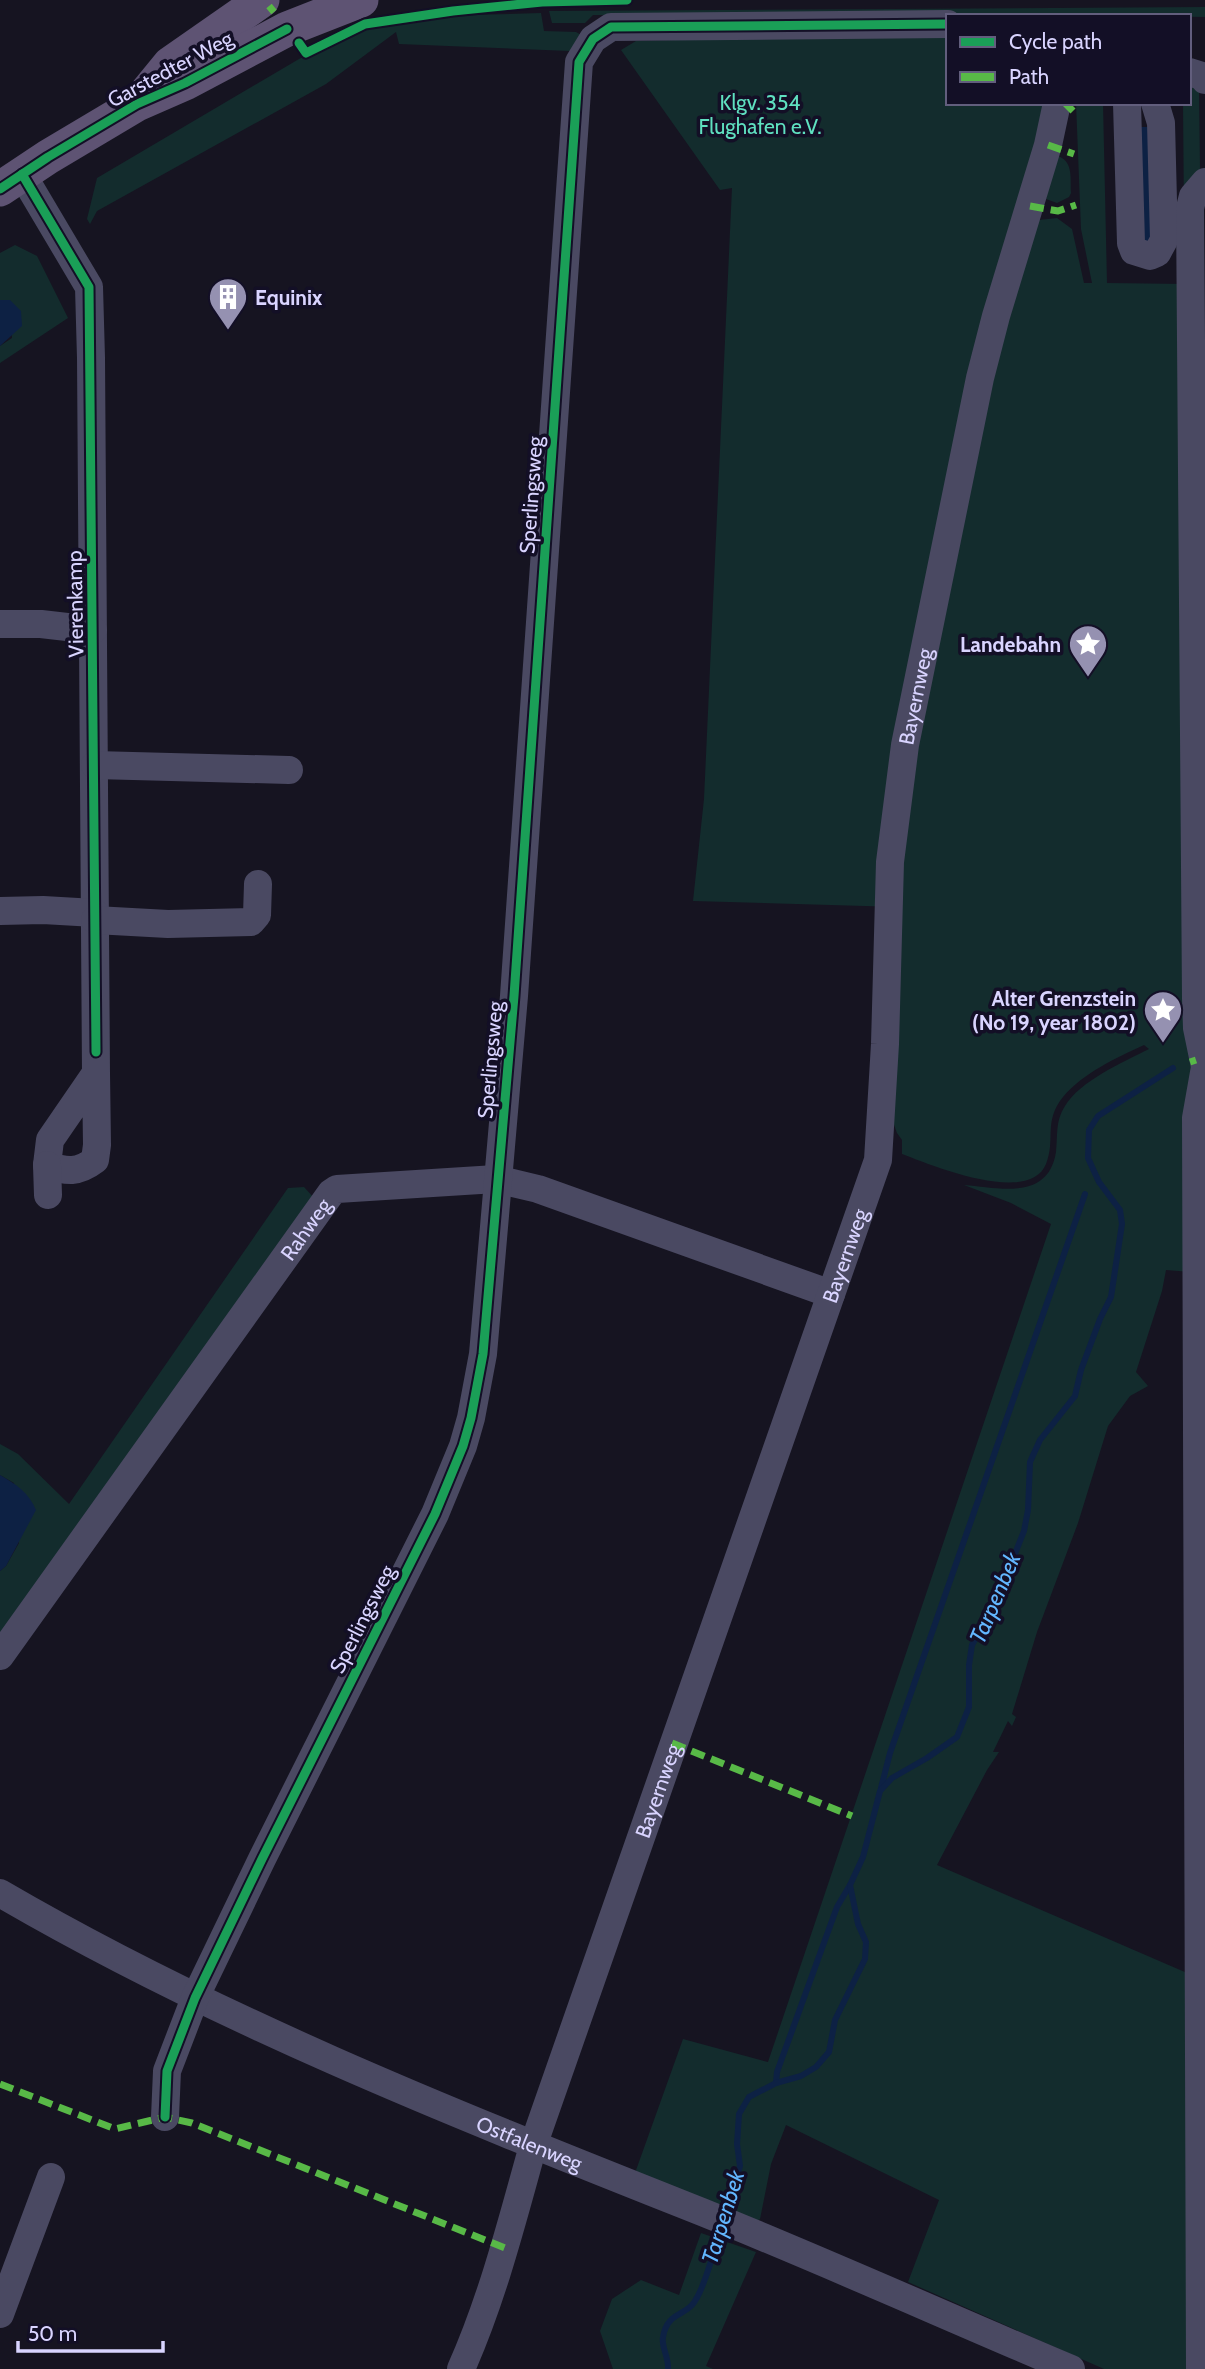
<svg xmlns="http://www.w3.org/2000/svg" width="1205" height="2369" font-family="Cabin,sans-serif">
<rect width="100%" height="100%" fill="#161421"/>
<g fill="#132c2d">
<polygon points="1205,7 1205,17 1003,14 948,17 593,15 585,23 552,23 549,11"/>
<path d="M541,13L544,31L576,32L583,36L570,51L399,44L396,32L326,84L97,211L90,224L87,219L97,178L299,59C320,49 341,38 363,31C418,14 484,15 541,13Z"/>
<path d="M948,33V103H1047L1039,220L1057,218L1072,229L1084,283H1092L1081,229L1076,103H1103L1107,283L1185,284L1199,1068L1191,1272L1166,1270L1162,1291L1136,1372L1148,1386L1130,1396L1108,1426L1078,1523L1037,1632L1012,1714L1016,1717L1012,1726L1008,1721L993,1752H999L987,1770L937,1865L1194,1976L1195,2369H1104L908,2282L939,2200L786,2125L771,2164L760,2219L750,2226L635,2173L683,2039L768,2062L1051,1224L1011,1203L964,1185C1000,1188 1048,1201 1056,1152C1058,1135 1055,1122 1065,1106C1080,1081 1123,1062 1149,1049L1144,1045C1116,1058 1083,1073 1063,1097C1043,1122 1056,1139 1046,1164C1029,1206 931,1165 902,1154V1140L897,1133L893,1122L899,907L693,901L704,799L732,188L720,190L621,50L636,41Z"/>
<polygon points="1189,78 1199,87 1200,169 1184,218 1183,103 1189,103"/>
<path d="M1055,155C1074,160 1070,177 1071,193L1069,197L1057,203L1046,199Z"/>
<polygon points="15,245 37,256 68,318 0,363 0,346 12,338 10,300 0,300 0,253"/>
<polygon points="304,1187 315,1199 0,1642 0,1571 6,1566 19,1543 14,1483 0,1475 0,1444 18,1454 69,1504 288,1188"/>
<polygon points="701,2233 756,2252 706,2366 713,2369 613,2369 600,2331 612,2299 641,2280 679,2295"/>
</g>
<g fill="#0d2144">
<polygon points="1137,127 1155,127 1158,243 1140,243"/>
<polygon points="0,300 10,300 21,311 22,326 0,346"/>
<path d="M0,1475C16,1484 29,1493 36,1510L6,1566L0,1571Z"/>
</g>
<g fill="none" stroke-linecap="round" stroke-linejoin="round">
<g stroke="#0d2144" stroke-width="6">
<polyline points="881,1788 890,1753 1085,1194"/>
<polyline points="776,2083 777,2072 837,1907 850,1885"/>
<polyline points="727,2213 740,2166 737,2144 739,2114 749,2097 776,2083 801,2076 816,2067 829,2052 835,2020 865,1959 866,1942 858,1924 850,1885 863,1857 880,1791 892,1778 927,1758 957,1737 969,1707 969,1665 972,1645 995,1604 1024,1531 1028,1510 1030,1462 1040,1440 1075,1396 1081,1370 1100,1319 1111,1297 1122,1224 1120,1210 1099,1182 1088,1158 1089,1130 1098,1116 1173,1068"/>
<path d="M668,2369C669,2357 661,2347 663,2337C667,2314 682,2316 692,2305C704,2292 715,2245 722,2227"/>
</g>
<g stroke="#4a4962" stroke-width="28">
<polyline points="1189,72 1202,76 1205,80"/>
<polyline points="1127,103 1131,243 1134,251 1150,256 1157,253 1164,240 1161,123 1155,103"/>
<path d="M22,174L89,287L91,358L96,1073L50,1140L47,1165C67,1172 78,1173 95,1160L97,1145L96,1073"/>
<polyline points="0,624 41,624 93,630"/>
<polyline points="95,765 289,770"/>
<polyline points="0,911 43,910 95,913"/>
<polyline points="95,920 168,924 251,922 257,915 258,884"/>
<polyline points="47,1165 48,1195"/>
<path id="s1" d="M0,1656L331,1193L337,1189L496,1179L538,1189L831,1294"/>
<path id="s2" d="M0,1893C223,2023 463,2117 702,2212C826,2262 948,2317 1071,2369"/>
<polyline points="165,2117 167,2071 195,1998 262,1859 435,1514 463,1446 471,1418 483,1354 514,996 579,62 593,39 611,27 948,24"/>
<polyline points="0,2314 51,2177"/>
<path id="s3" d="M461,2369C493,2297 512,2221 533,2146L878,1160L885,1044L890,862L905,745L980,378L996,316L1048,145L1057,103"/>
<polyline points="1200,2369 1196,1118 1205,1067 1197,1028 1196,998 1190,208 1193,196 1205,182"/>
</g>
<g stroke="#5e5373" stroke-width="35">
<polyline points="143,97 170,64 262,0"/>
<polyline points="0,189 48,157 137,104 185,83 287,29 361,0"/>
</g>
<g stroke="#58b947" stroke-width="7" stroke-dasharray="14 7" stroke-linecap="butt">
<polyline points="269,6 274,12"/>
<polyline points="1065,103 1073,111"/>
<polyline points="1048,145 1074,154"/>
<polyline points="1030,206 1058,211 1076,205"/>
<polyline points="1190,1062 1196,1060"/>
<polyline points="672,1743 852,1816"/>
<polyline points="0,2084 115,2129 165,2117 192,2123 505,2248"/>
</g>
<g stroke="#130f26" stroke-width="13">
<g id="cycleway">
<polyline points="299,43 306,53 365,24 453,11 542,2 627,0"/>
<polyline points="22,174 89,287 96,1052"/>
<polyline points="0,189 48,157 137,104 185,83 287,29"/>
<polyline points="165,2117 167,2071 195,1998 262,1859 435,1514 463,1446 471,1418 483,1354 514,996 579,62 593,39 611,27 948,24"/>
</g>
</g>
<use href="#cycleway" stroke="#1a9f57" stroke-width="9"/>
</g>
<defs>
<g id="building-pin" transform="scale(2.0125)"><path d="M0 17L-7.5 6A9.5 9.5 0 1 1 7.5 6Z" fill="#9591b1" stroke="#130f26"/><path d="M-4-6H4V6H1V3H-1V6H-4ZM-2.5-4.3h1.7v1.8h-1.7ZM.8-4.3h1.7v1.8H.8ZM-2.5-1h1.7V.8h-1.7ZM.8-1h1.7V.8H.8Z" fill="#fff"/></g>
<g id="sight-pin" transform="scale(2.0125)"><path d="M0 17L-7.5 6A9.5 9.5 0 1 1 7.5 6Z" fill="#9591b1" stroke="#130f26"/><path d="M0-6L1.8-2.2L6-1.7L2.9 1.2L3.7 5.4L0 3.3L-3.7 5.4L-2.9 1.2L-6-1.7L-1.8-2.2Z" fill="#fff"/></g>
</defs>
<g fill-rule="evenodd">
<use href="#building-pin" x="228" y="297"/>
<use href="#sight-pin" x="1088" y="644"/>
<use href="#sight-pin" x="1163" y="1010"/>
</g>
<g text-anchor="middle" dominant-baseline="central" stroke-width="7" stroke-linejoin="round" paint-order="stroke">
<g font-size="21" fill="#d9d4ff" stroke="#130f26">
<text transform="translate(170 69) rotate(-28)">Garstedter Weg</text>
<text transform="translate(531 495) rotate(-86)">Sperlingsweg</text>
<text transform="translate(75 604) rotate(-91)">Vierenkamp</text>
<text stroke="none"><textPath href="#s3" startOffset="1745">Bayernweg</textPath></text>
<text transform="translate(490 1060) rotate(-85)">Sperlingsweg</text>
<text stroke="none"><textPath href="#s1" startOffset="525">Rahweg</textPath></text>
<text stroke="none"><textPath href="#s3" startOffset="1178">Bayernweg</textPath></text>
<text transform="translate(362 1619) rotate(-63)">Sperlingsweg</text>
<text stroke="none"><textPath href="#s3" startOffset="611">Bayernweg</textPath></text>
<text stroke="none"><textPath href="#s2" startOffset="586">Ostfalenweg</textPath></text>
</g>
<g font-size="21" fill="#5fe0c0" stroke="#130f26">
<text x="760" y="102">Klgv. 354<tspan x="760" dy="24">Flughafen e.V.</tspan></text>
</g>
<g font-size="21" font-weight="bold" fill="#d9d4ff" stroke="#130f26" text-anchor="end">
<text x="255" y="297" text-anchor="start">Equinix</text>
<text x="1061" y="644">Landebahn</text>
<text x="1136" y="998">Alter Grenzstein<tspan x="1136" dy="24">(No 19, year 1802)</tspan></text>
</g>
<g font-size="23" font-style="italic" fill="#62b6ff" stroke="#130f26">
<text transform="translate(995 1598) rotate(-67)">Tarpenbek</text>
<text transform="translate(723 2217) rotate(-73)">Tarpenbek</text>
</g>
</g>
<rect x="946" y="14" width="245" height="91" fill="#130f26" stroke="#625e7d" stroke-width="2"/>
<rect x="960" y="37" width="35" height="10" fill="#1a9f57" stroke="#625e7d" stroke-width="2"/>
<text x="1009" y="49" font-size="21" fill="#d9d4ff">Cycle path</text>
<rect x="960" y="72" width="35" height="10" fill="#58b947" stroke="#625e7d" stroke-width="2"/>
<text x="1009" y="84" font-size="21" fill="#d9d4ff">Path</text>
<path d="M18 2341v10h145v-10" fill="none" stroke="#d9d4ff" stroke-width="3.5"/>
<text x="28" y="2341" font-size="21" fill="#d9d4ff" stroke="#130f26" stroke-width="5" paint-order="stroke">50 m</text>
</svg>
